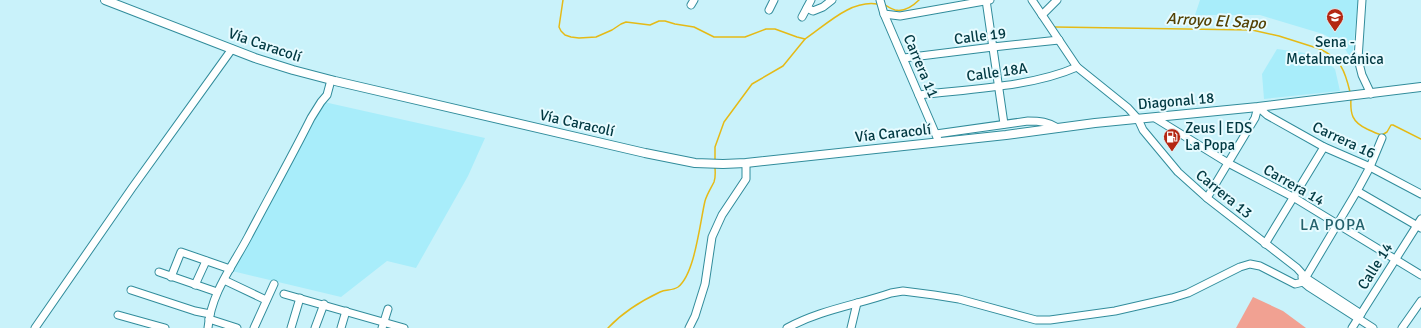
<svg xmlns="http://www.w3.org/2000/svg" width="1421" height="328" font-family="Signika,sans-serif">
<rect width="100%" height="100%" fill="#c9f2fa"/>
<g fill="#a8edfa">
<polygon points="1200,0 1358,0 1352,60 1345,49 1334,40 1323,34 1273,19 1260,15 1195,15"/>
<polygon points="1277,49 1319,55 1335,69 1340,91 1264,99 1262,74"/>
<polygon points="324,102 485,138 468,176 416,268 387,261 341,297 232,271"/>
</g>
<polygon fill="#f1a192" points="1253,297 1283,311 1306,328 1236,328"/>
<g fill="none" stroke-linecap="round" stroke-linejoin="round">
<g stroke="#e5ba16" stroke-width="1.5">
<path d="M563,0L559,27L561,31L565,35L571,37L579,38L596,37L612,30L621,24L626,22L650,25L659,21H665L675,24L694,27L714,37H745L766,29H775L797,37L805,39C826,25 850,0 877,4"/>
<path d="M883,4C887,6 891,9 895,10C904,12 913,6 919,0"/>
<path d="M1055,27L1252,30L1279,36L1320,49C1341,59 1345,71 1350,92"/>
<path d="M1351,98C1350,114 1352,122 1367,129C1372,131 1377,134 1382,135L1387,132L1391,125H1393L1421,139"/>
<polyline points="715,161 715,147 724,122 752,84 783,66 805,39"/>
<path d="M608,328C623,312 641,301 660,292C666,289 672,291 678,287C695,274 700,222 705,201C707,194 711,188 714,182C716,177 715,171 715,167"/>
</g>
<g stroke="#318c9b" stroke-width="9">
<g id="minor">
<polyline points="880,0 884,14 939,142"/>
<polyline points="986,0 1004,124"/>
<polyline points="1032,0 1077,67 1128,108 1138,119 1143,130 1178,172 1207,198 1297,268 1306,278 1361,314"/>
<polyline points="1362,0 1358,59 1362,75 1371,94"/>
<polyline points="691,5 694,0"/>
<polyline points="807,8 813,11 823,7 832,0"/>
<polyline points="769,10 774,0"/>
<polyline points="884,14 900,16 990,0"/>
<polyline points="1042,15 1057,0"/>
<polyline points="802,17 811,0"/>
<polyline points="904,58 993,47 1059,40"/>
<path d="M919,95C969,89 1032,87 1077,67"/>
<polyline points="1155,118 1228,163 1293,197 1421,275"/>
<path d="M936,134L1028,121C1040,121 1048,122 1058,128"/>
<polyline points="1357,191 1421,228"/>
<polyline points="1207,198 1255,118 1258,107 1267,115 1324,147 1370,167 1421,194"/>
<polyline points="1265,244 1324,147"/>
<polyline points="159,272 217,292"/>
<polyline points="171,277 181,252 230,269"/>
<polyline points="1302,277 1303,282 1309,287 1373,328"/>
<polyline points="224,280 266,300"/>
<polyline points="195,285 206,261"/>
<polyline points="131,290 195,311 210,314"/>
<polyline points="284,294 404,328"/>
<polyline points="118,315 165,328"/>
<polyline points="209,319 237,328"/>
<polyline points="35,328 132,188 232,49"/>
<path d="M208,328C211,293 232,267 248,237C269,197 291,158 311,118L321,102L327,95L331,80"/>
<polyline points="254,328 274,284"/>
<polyline points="291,328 300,298"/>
<polyline points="315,328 324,304"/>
<polyline points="341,328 346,311"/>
<polyline points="382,328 388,309"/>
<polyline points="689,328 695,316 705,284 712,237 722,215 746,179 746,163"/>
<path d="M787,328C820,310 856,305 891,293L903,291L934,295L959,299L1036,320H1050L1115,311L1172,298L1188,293L1240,267L1250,264L1260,266L1295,284L1303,282L1357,191L1370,167L1382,138"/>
<polyline points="851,328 857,303"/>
<polyline points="1352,328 1421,219"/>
<polyline points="1402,328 1421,301"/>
</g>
</g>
<g stroke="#318c9b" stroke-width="10">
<polyline id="major" points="105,0 255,58 293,70 335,81 645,153 695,163 723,164 746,163 1006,135 1095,123 1258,107 1421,87"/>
</g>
<use href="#minor" stroke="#fff" stroke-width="7"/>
<use href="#major" stroke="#fff" stroke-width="8"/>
</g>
<defs>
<g id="university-pin" transform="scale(0.9)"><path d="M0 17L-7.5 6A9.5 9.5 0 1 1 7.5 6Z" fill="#b42713" stroke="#e7fbff"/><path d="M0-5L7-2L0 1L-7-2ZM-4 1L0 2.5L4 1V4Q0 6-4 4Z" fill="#fff"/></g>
<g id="fuel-pin" transform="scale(0.9)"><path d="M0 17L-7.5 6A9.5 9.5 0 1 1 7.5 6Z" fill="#b42713" stroke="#e7fbff"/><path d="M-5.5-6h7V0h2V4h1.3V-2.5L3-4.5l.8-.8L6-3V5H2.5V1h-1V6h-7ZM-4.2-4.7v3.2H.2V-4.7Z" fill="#fff"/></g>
</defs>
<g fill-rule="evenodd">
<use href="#university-pin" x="1335" y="17"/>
<use href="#fuel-pin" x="1172" y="137"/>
</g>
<g text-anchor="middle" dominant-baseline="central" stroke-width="4" stroke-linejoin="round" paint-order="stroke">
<g font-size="15" fill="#023942" stroke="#e7fbff">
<text transform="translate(980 36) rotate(-7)">Calle 19</text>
<text transform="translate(265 45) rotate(19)">Vía Caracolí</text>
<text transform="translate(921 66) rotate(67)">Carrera 11</text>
<text transform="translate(997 72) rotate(-8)">Calle 18A</text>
<text transform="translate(1176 101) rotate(-5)">Diagonal 18</text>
<text transform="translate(577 123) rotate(13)">Vía Caracolí</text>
<text transform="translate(893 133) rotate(-6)">Vía Caracolí</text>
<text transform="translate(1344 140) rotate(25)">Carrera 16</text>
<text transform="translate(1294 185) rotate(30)">Carrera 14</text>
<text transform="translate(1224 194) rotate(39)">Carrera 13</text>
<text transform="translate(1375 266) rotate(-58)">Calle 14</text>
</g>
<g font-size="15" fill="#023942" stroke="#e7fbff">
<text x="1335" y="42">Sena -<tspan x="1335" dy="17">Metalmecánica</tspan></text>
<text x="1185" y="128" text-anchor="start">Zeus | EDS<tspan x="1185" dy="17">La Popa</tspan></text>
</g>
<g font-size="16" font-style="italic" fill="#534104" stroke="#e7fbff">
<text transform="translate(1216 21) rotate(3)">Arroyo El Sapo</text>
</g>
<g font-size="16" letter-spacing="1" fill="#23616c" stroke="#e7fbff">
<text x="1333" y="225">LA POPA</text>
</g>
</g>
</svg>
